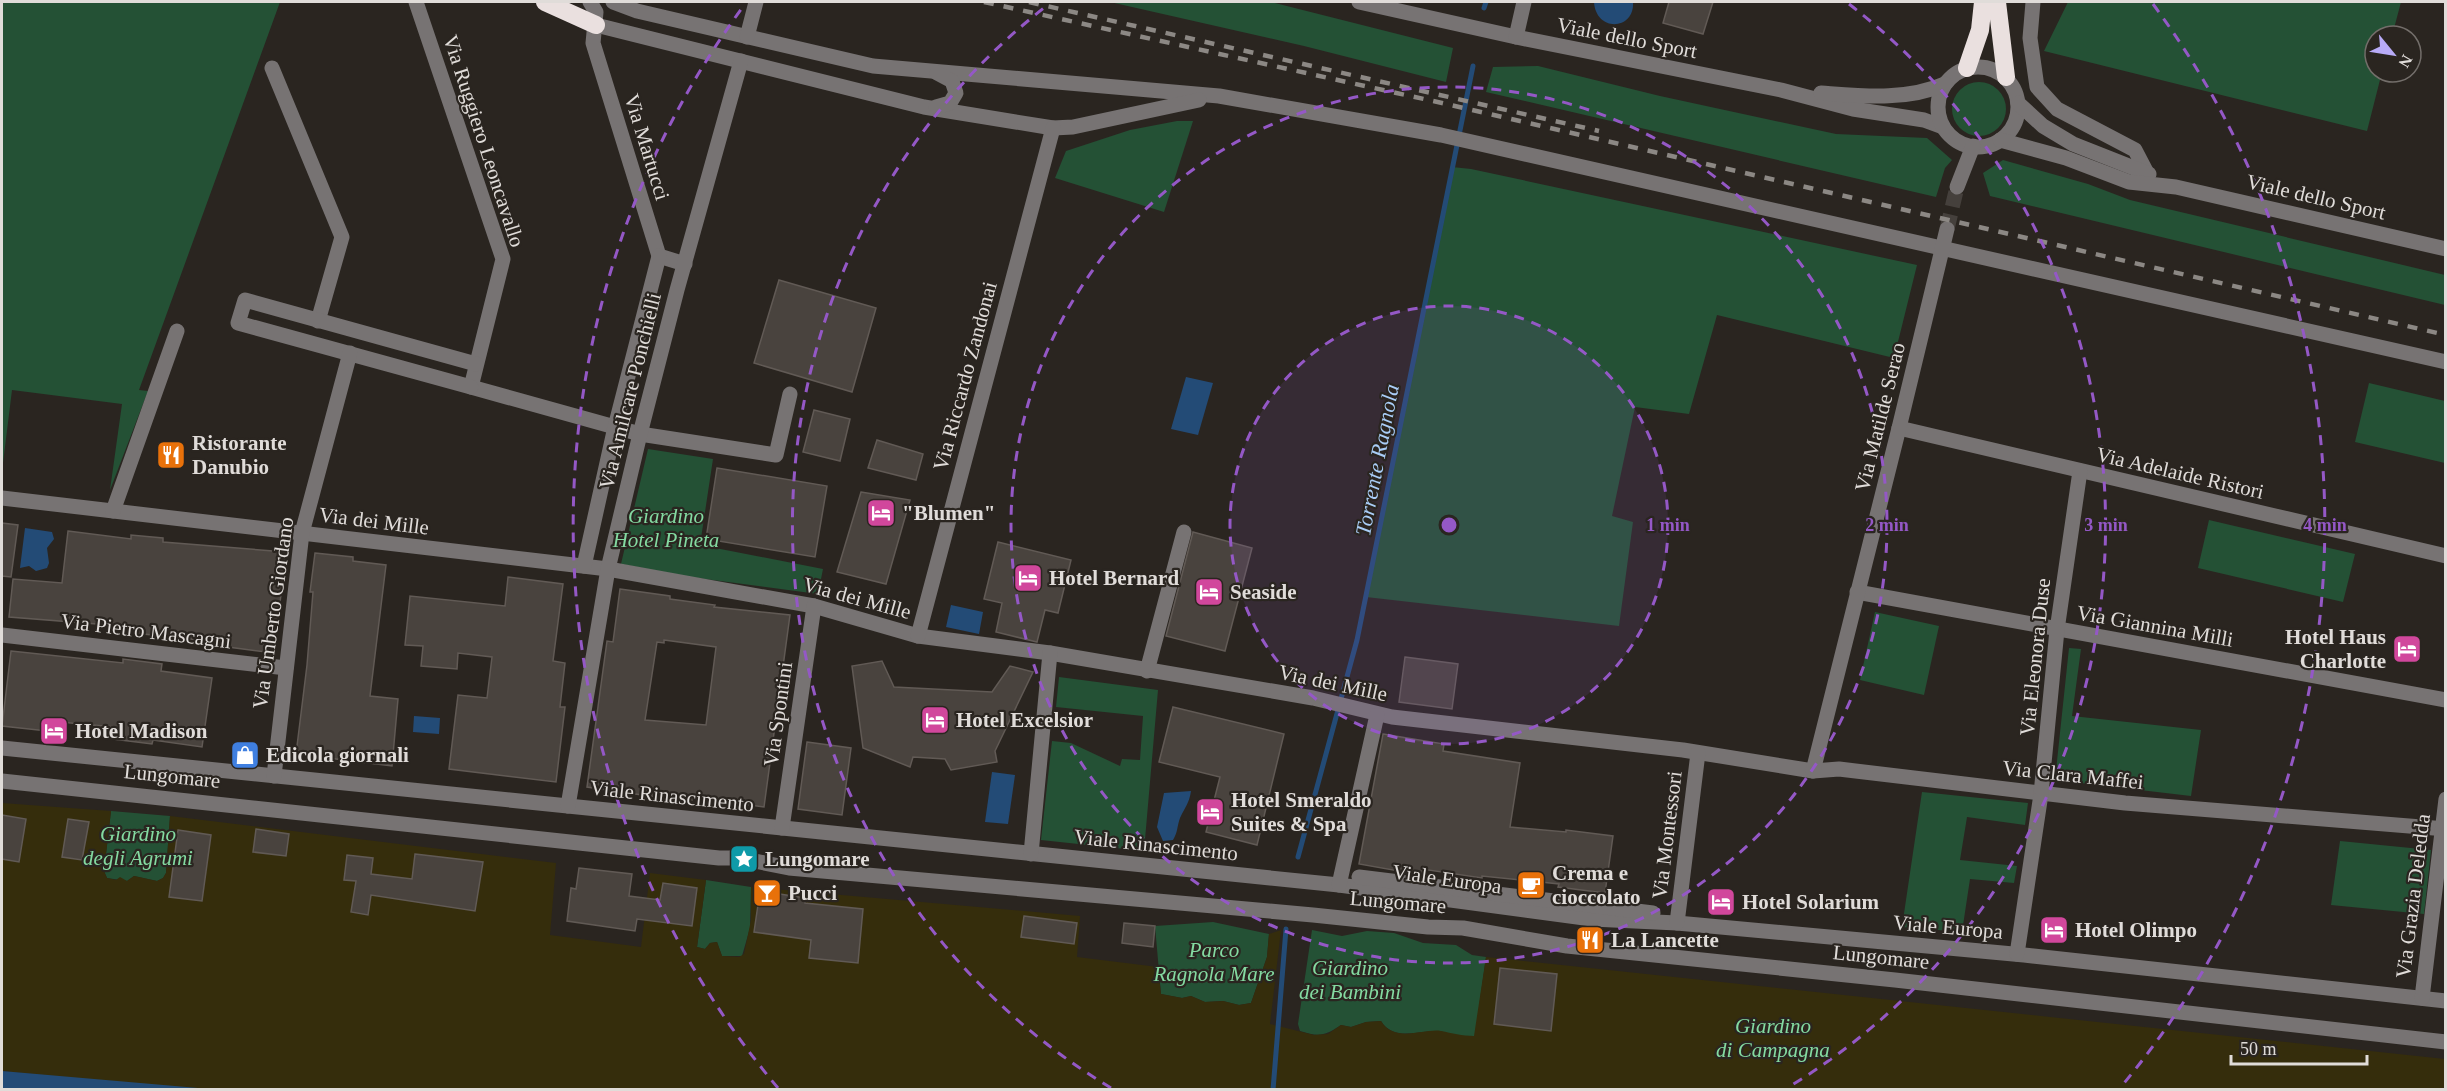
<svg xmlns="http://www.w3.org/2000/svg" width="2447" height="1091" font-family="'Times New Roman',serif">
<rect width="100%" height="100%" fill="#2a2520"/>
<g fill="#245135">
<polygon points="2,2 280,2 139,390 148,391 110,490 122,404 12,390 2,471"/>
<polygon points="1110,2 1271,2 1453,48 1446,82 1304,46"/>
<polygon points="2068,2 2401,2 2392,36 2375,36 2375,72 2382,72 2367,131 2044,51"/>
<polygon points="1538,66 1660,96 1836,134 1927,138 1952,160 1945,168 1936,197 1486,92 1493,67"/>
<circle cx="1979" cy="109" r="27"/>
<polygon points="1177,121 1193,121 1164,212 1055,178 1066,151 1130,130"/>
<polygon points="2003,160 2088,184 2130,200 2445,275 2445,305 1990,196 1983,173"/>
<polygon points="1452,167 1471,169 1917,265 1894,358 1717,315 1689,414 1635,407 1612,516 1633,522 1619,626 1366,597"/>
<polygon points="2369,383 2445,401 2445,463 2355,442"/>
<polygon points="648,449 713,459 700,545 823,569 818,594 690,577 621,564"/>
<polygon points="2209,520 2355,554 2343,602 2198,568"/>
<polygon points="1875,612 1939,626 1924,695 1860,680"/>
<polygon points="2069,648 2081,649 2072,716 2201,730 2191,796 2055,780"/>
<polygon points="1059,677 1158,690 1144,851 1041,840 1052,741 1071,743 1120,766 1122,759 1140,760 1143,716 1056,707"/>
<polygon points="1922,792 2028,803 2025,825 1967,817 1960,860 2017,866 2014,883 1970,879 1962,932 1902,927"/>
<polygon points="111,811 170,816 166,873 163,878 157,881 134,876 127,881 107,878 104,871"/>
<polygon points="2340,841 2431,850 2424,914 2331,905"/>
<polygon points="706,880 751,887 750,928 742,956 722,956 717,942 710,943 705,949 697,947"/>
<polygon points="1213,922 1269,934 1267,957 1251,1003 1239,1005 1223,1001 1205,1002 1191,996 1182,998 1161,994 1155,926"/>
<path d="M1312,930L1342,936L1367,931L1394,933L1423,943L1456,945L1472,955L1486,957L1475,1036C1469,1036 1462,1037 1456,1036C1450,1035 1444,1031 1438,1031C1419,1030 1394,1042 1381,1021L1366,1022L1351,1027L1341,1025C1325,1036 1319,1037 1300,1031L1298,1024Z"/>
</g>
<path fill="#352d0c" d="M2,803L111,811L104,871L107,878L116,880L120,877L127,881L134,876L157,881L163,878L166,873L170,816L556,863L550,935L641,947L650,873L706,880L697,947L705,949L710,943L717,942L722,956L739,957L744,954L751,920V887L1080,916L1077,957L1158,967L1161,994L1182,998L1191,996L1205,1002L1223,1001L1239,1005L1251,1003L1267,957L1269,934L1281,930L1270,1024L1314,1035L1328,1034L1341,1025L1351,1027L1366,1022L1381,1021C1395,1044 1424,1028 1441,1031C1452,1033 1462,1036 1474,1036L1486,957L2445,1059V1089L204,1090L2,1071Z"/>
<g fill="#234b76">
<path d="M1594,2H1633C1635,30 1596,33 1594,2Z"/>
<polygon points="1186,377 1213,383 1198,435 1171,429"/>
<polygon points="25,528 52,532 54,539 47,548 49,563 47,568 36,571 29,566 20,568"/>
<polygon points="951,605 983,612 979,634 946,627"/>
<polygon points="414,716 440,718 439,734 413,732"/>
<polygon points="992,772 1015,775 1008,824 985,822"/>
<path d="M1191,791C1189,804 1185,807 1180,818C1177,826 1178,832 1173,840L1163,841L1157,827L1164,793Z"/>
<polygon points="2,1071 198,1088 204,1089 2,1089"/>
</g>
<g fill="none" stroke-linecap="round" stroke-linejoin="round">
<g stroke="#234b76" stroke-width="5">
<polyline points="1484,8 1486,2"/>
<polyline points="1298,857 1357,640 1473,66"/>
<polyline points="1273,1090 1286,929"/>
</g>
</g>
<g fill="#49433e" stroke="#615a55" stroke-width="1.5" fill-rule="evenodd">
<polygon points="1669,2 1713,2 1703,34 1663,23"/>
<polygon points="779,280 876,308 852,392 754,363"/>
<polygon points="814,410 850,419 840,461 803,452"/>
<polygon points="877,440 923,454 916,480 868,468"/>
<polygon points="717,468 827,486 815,557 706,539"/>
<polygon points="861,492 910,500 886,584 837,572"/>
<polygon points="2,523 18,525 11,577 2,576"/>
<polygon points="68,531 131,539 131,535 163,538 163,542 286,552 274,653 228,647 228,643 134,633 135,627 9,617 13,579 62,583"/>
<polygon points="1193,532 1252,548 1225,651 1166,636"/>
<polygon points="998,542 1071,560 1058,613 1045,610 1037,642 996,632 1002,603 984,599"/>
<polygon points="315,553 353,557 353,561 386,565 370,696 398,699 392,766 296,754 307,665 313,592 310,592"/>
<polygon points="508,577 563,584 553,661 565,663 560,707 565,707 556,782 449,769 458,695 487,698 492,657 458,653 457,669 421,666 423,646 405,645 410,596 505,606"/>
<path d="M620,589L670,596V599L715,605L714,607L790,615L764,807L692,797V800L649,796L587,787L607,641L613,642ZM664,640L716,647L706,725L645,720L657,642L664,643Z"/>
<polygon points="11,651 123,663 123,659 162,664 161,671 212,678 202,747 153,740 152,744 113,739 114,727 49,721 47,731 2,726"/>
<polygon points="1405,657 1458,664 1452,709 1399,702"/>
<polygon points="882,661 894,687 992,692 1010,666 1033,672 995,751 997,762 951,770 945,759 913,757 910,767 863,748 852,666"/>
<polygon points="1173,707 1284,734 1257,845 1206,832 1220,777 1159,762"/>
<polygon points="1383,734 1444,744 1443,751 1520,763 1510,827 1566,832 1566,830 1613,836 1605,893 1558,887 1559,884 1482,876 1482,878 1422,869 1421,875 1359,864"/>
<polygon points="807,742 851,748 842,815 798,809"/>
<polygon points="2,815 26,819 19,862 2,859"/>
<polygon points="68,819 89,822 82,860 62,857"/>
<polygon points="256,829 289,834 286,856 253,852"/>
<polygon points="178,830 211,835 202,901 169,897"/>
<polygon points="415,854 483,862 475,911 371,895 368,915 351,912 356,881 344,880 347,855 373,858 371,874 412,879"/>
<polygon points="579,868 632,874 629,896 660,900 663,883 697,888 692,926 637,919 635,931 567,921 571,888 576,889"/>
<polygon points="760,891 805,898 805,903 863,909 858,963 809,958 811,940 754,932"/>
<polygon points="1024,916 1077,923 1074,944 1021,937"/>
<polygon points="1124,923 1155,926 1153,947 1122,943"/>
<polygon points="1500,968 1557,974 1551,1031 1494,1024"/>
</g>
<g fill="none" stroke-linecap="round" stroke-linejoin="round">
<polyline stroke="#45403c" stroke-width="15" stroke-dasharray="15 8" stroke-linecap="butt" points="1947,229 1957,187"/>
<g stroke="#777373" stroke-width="15">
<polyline points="416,2 503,259 471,387 640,434 776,455 790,394"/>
<polyline points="590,2 596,12 593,43 659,256 685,264"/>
<polyline points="613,2 637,11 873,66 1219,96 1441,135 2446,362"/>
<polyline points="1359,2 1516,37 1781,90 1853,109 1924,120 1943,127"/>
<polyline points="2033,2 2030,38 2037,87 2057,109 2135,150 2147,173"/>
<polyline points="596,25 924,107 1053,128 1073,127 1199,100"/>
<polyline points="747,37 756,2"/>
<polyline points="1516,37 1524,2"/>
<circle cx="1978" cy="107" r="40"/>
<polyline points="272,68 342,237 318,321"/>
<path d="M1821,93C1862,96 1906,101 1945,84"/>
<polyline points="2018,103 2043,126 2073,144 2149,174"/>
<polyline points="936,107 950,103 956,93 952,81 937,73"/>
<polyline points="2000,140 2066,158 2129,182 2176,187 2446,249"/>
<polyline points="1957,187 1973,146"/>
<polyline points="471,387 238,323 245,300 476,364"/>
<polyline points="1899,428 2446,556"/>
<polyline points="2,498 608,569 814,606 918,636 1050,653 1313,698 1392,717 1683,750 1813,771 1839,769 2125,803 2446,829"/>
<polyline points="113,511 177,331"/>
<polyline points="584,566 615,427 659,256"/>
<polyline points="1857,592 2446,700"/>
<polyline points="2,635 286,668"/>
<polyline points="918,636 1053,128"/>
<polyline points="1147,671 1184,532"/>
<polyline points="2,748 1339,885 1592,919 1677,923 2024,955 2446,1001"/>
<polyline points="1813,771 1899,428 1947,229"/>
<polyline points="274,776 302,533 350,353"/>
<polyline points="2,781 719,858 740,858 789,868 1313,915 1428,927 1463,928 1567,946 1895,980 2446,1042"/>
<polyline points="568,806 608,569 640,434 677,290 741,61"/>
<polyline points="782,828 814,606"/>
<polyline points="1031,854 1050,653"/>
<polyline points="1359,877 1653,913"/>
<polyline points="1339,885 1377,715"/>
<polyline points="1677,923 1698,753"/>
<polyline points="2017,954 2041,794 2057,630 2080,471"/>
<polyline points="2422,998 2446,799"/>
</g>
<g stroke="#eae0df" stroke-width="18">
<polyline points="545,2 596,25"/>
<polyline points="1997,2 2006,77"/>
<polyline points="1967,68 1980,30 1983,2"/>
</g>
<g stroke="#8c8884" stroke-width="4.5" stroke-dasharray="10 10" stroke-linecap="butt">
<polyline points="984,2 1442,103 2446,335"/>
<polyline points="1029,2 1599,131"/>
</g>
</g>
<circle cx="1449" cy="525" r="219" fill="#9458c6" fill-opacity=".12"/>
<g fill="none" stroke="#9458c6" stroke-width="3" stroke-dasharray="10 8">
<circle cx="1449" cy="525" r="219"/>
<circle cx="1449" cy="525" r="438"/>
<path d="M1111 1088A657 657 0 0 1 1049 4M1849 4A657 657 0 0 1 1787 1088"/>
<path d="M778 1088A876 876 0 0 1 745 4M2153 4A876 876 0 0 1 2120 1088"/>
</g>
<defs>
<g id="restaurant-square" transform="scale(1.5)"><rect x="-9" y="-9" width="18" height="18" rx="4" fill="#e8710a" stroke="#2a2520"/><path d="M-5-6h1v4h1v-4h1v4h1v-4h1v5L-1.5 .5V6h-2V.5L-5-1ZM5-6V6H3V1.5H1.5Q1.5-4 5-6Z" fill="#fff"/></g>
<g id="hotel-square" transform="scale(1.5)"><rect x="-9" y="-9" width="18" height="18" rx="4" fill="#d1479c" stroke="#2a2520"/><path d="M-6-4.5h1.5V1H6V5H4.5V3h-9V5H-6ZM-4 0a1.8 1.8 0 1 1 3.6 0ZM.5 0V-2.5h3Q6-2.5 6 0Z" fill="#fff"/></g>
<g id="shop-square" transform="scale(1.5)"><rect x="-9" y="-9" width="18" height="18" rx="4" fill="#3f7fe0" stroke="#2a2520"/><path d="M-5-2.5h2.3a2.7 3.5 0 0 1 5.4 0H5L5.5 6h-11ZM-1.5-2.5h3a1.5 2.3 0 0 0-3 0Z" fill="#fff"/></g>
<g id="sight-square" transform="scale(1.5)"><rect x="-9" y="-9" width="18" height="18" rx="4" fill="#0f9aa8" stroke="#2a2520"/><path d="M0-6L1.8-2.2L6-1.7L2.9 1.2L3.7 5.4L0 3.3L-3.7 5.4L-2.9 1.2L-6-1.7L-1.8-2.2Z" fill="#fff"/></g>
<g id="cafe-square" transform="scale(1.5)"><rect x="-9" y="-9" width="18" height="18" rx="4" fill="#e8710a" stroke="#2a2520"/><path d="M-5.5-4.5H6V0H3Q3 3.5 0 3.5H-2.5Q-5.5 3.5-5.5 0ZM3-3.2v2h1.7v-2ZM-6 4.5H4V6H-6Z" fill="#fff"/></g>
<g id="bar-square" transform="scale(1.5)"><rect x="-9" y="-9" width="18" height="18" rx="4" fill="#e8710a" stroke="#2a2520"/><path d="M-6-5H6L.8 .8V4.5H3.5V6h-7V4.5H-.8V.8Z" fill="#fff"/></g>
</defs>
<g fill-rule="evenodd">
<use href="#restaurant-square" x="171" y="455"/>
<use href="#hotel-square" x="881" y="513"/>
<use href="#hotel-square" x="1028" y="578"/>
<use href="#hotel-square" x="1209" y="592"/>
<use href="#hotel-square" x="2407" y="649"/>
<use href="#hotel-square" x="935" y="720"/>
<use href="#hotel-square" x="54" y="731"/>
<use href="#shop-square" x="245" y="755"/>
<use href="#hotel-square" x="1210" y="812"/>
<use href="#sight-square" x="744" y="859"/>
<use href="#cafe-square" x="1531" y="885"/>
<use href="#bar-square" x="767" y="893"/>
<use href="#hotel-square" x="1721" y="902"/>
<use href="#hotel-square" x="2054" y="930"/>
<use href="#restaurant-square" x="1590" y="940"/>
</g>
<g text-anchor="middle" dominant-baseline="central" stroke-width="4.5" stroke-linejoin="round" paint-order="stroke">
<g font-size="21" fill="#e0dcd9" stroke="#2a2520">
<text transform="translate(1627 38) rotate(11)">Viale dello Sport</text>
<text transform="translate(484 141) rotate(72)">Via Ruggiero Leoncavallo</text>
<text transform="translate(647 147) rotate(73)">Via Martucci</text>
<text transform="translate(2316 197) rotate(13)">Viale dello Sport</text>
<text transform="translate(965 376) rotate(-75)">Via Riccardo Zandonai</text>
<text transform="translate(630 391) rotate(-76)">Via Amilcare Ponchielli</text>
<text transform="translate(1880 417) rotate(-76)">Via Matilde Serao</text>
<text transform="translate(2180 473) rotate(13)">Via Adelaide Ristori</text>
<text transform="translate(374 521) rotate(7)">Via dei Mille</text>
<text transform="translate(857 598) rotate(15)">Via dei Mille</text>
<text transform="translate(273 613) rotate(-82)">Via Umberto Giordano</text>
<text transform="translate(2155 626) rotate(10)">Via Giannina Milli</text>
<text transform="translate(146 631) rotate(7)">Via Pietro Mascagni</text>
<text transform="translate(2035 657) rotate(-84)">Via Eleonora Duse</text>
<text transform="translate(1333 683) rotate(12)">Via dei Mille</text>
<text transform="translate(778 714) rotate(-82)">Via Spontini</text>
<text transform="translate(2073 775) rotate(6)">Via Clara Maffei</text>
<text transform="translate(172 776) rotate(6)">Lungomare</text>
<text transform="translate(672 796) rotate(6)">Viale Rinascimento</text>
<text transform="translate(1667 835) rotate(-83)">Via Montessori</text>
<text transform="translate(1156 845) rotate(6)">Viale Rinascimento</text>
<text transform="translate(1447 879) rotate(8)">Viale Europa</text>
<text transform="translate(2413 896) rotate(-83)">Via Grazia Deledda</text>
<text transform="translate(1398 902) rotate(5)">Lungomare</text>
<text transform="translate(1948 927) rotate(5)">Viale Europa</text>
<text transform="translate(1881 957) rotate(6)">Lungomare</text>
</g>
<g font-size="21" font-weight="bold" fill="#e0dcd9" stroke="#2a2520" text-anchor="start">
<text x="192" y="443">Ristorante<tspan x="192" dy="24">Danubio</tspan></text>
<text x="902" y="513">"Blumen"</text>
<text x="1049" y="578">Hotel Bernard</text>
<text x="1230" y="592">Seaside</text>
<text x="2386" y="637" text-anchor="end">Hotel Haus<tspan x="2386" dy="24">Charlotte</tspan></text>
<text x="956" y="720">Hotel Excelsior</text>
<text x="75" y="731">Hotel Madison</text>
<text x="266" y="755">Edicola giornali</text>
<text x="1231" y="800">Hotel Smeraldo<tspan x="1231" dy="24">Suites &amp; Spa</tspan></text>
<text x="765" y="859">Lungomare</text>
<text x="1552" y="873">Crema e<tspan x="1552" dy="24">cioccolato</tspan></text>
<text x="788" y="893">Pucci</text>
<text x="1742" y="902">Hotel Solarium</text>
<text x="2075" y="930">Hotel Olimpo</text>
<text x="1611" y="940">La Lancette</text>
</g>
<g font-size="21" font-style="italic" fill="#84daa1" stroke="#2a2520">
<text x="666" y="516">Giardino<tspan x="666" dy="24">Hotel Pineta</tspan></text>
<text x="138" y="834">Giardino<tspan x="138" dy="24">degli Agrumi</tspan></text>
<text x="1214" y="950">Parco<tspan x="1214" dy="24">Ragnola Mare</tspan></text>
<text x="1350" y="968">Giardino<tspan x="1350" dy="24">dei Bambini</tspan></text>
<text x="1773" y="1026">Giardino<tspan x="1773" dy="24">di Campagna</tspan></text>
</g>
<g font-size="22" font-style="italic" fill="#a9cdf6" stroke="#2a2520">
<text transform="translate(1377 460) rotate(-79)">Torrente Ragnola</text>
</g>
</g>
<circle cx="1449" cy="525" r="9" fill="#9458c6" stroke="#2a2520" stroke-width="3"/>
<g font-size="18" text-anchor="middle" font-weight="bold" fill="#9458c6" stroke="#2a2520" stroke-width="4.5" stroke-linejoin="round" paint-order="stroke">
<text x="1668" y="531">1 min</text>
<text x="1887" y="531">2 min</text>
<text x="2106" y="531">3 min</text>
<text x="2325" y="531">4 min</text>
</g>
<rect width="2447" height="1091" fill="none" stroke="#e0dcd9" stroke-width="6"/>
<g transform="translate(2393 54) rotate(120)"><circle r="28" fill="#2a2520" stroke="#736e6a" stroke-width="1.5"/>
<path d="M0-4.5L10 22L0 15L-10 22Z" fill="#b8abf7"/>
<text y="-9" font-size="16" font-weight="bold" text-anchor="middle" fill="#e0dcd9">N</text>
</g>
<path d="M2231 1055v9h136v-9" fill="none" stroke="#e0dcd9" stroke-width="3"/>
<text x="2240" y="1055" font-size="18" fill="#e0dcd9" stroke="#2a2520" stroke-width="4.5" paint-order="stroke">50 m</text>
</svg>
